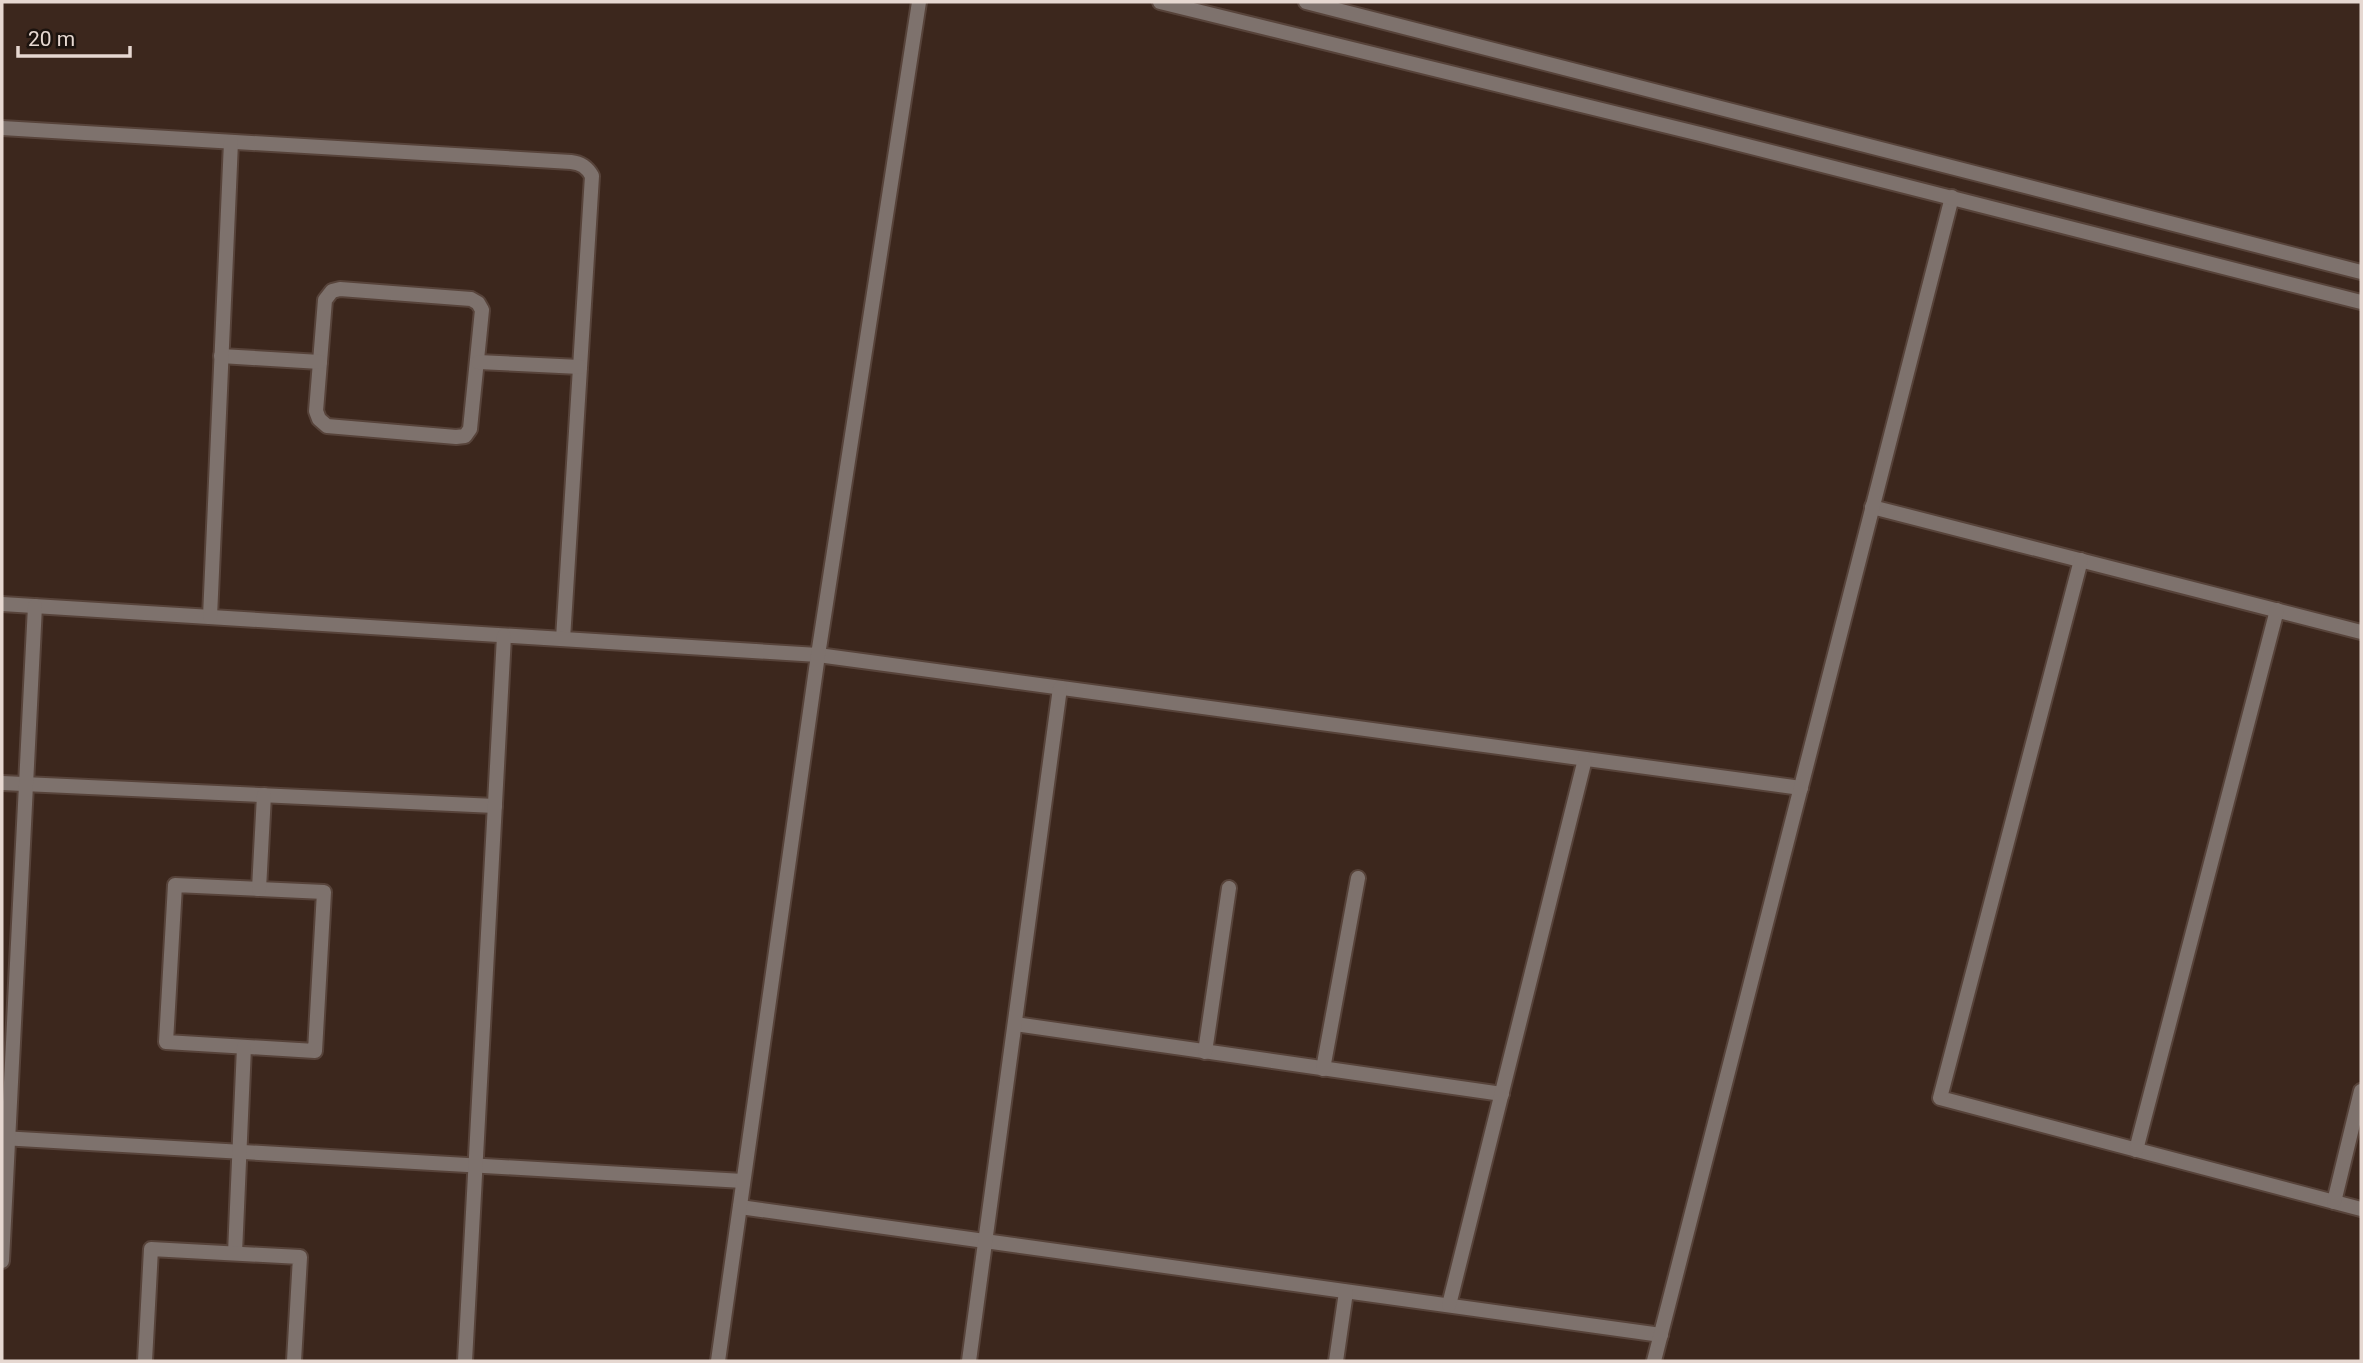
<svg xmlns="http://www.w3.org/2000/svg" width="2363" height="1363" font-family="Roboto,sans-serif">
<rect width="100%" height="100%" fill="#3c271d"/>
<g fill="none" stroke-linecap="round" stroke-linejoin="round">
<g stroke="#57433a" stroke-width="18">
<g id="minor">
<path d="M2,128L571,162C581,163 587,167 592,176L563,639"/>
<polygon points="340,289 471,299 478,303 482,310 470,429 465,436 456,437 327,426 319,419 316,411 325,300 332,291"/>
<polyline points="221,356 320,362"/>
<polyline points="478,362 580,367"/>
<polyline points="1872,507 2361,632"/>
<polyline points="2081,560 1940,1098 2361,1209"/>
<polyline points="2,604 818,655 1801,788"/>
<polyline points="210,617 231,142"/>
<polyline points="2,783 495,806"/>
<polygon points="175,885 324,892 315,1051 166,1042"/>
<polyline points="259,889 264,795"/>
<polyline points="1015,1024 1502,1094"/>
<polyline points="1205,1052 1229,888"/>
<polyline points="1323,1069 1358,878"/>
<polyline points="2,1138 743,1181"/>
<polyline points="2136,1150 2277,610"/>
<polyline points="2334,1202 2361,1091"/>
<polyline points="740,1207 1661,1335"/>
<polyline points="235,1253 244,1047"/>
<polyline points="2,1261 35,606"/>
<polyline points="1449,1305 1585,759"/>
<polyline points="145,1361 151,1249 300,1257 294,1361"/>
<polyline points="465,1361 504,636"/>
<polyline points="969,1361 1060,688"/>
<polyline points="1336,1361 1346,1292"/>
<polyline points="1654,1361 1952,197"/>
</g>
</g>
<g stroke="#57433a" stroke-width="18">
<g id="tertiary">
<polyline points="1160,2 1700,134 2361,302"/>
<polyline points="1306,2 2361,272"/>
<polyline points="718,1361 818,655 919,2"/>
</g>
</g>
<use href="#minor" stroke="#7e726d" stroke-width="14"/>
<use href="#tertiary" stroke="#7e726d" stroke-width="14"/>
</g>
<rect width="2363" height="1363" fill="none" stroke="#e6d8d1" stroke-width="7"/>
<path d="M18 46v10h112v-10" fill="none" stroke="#e6d8d1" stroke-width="3.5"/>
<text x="28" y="46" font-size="21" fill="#e6d8d1" stroke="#1c130e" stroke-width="5" paint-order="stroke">20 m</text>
</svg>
